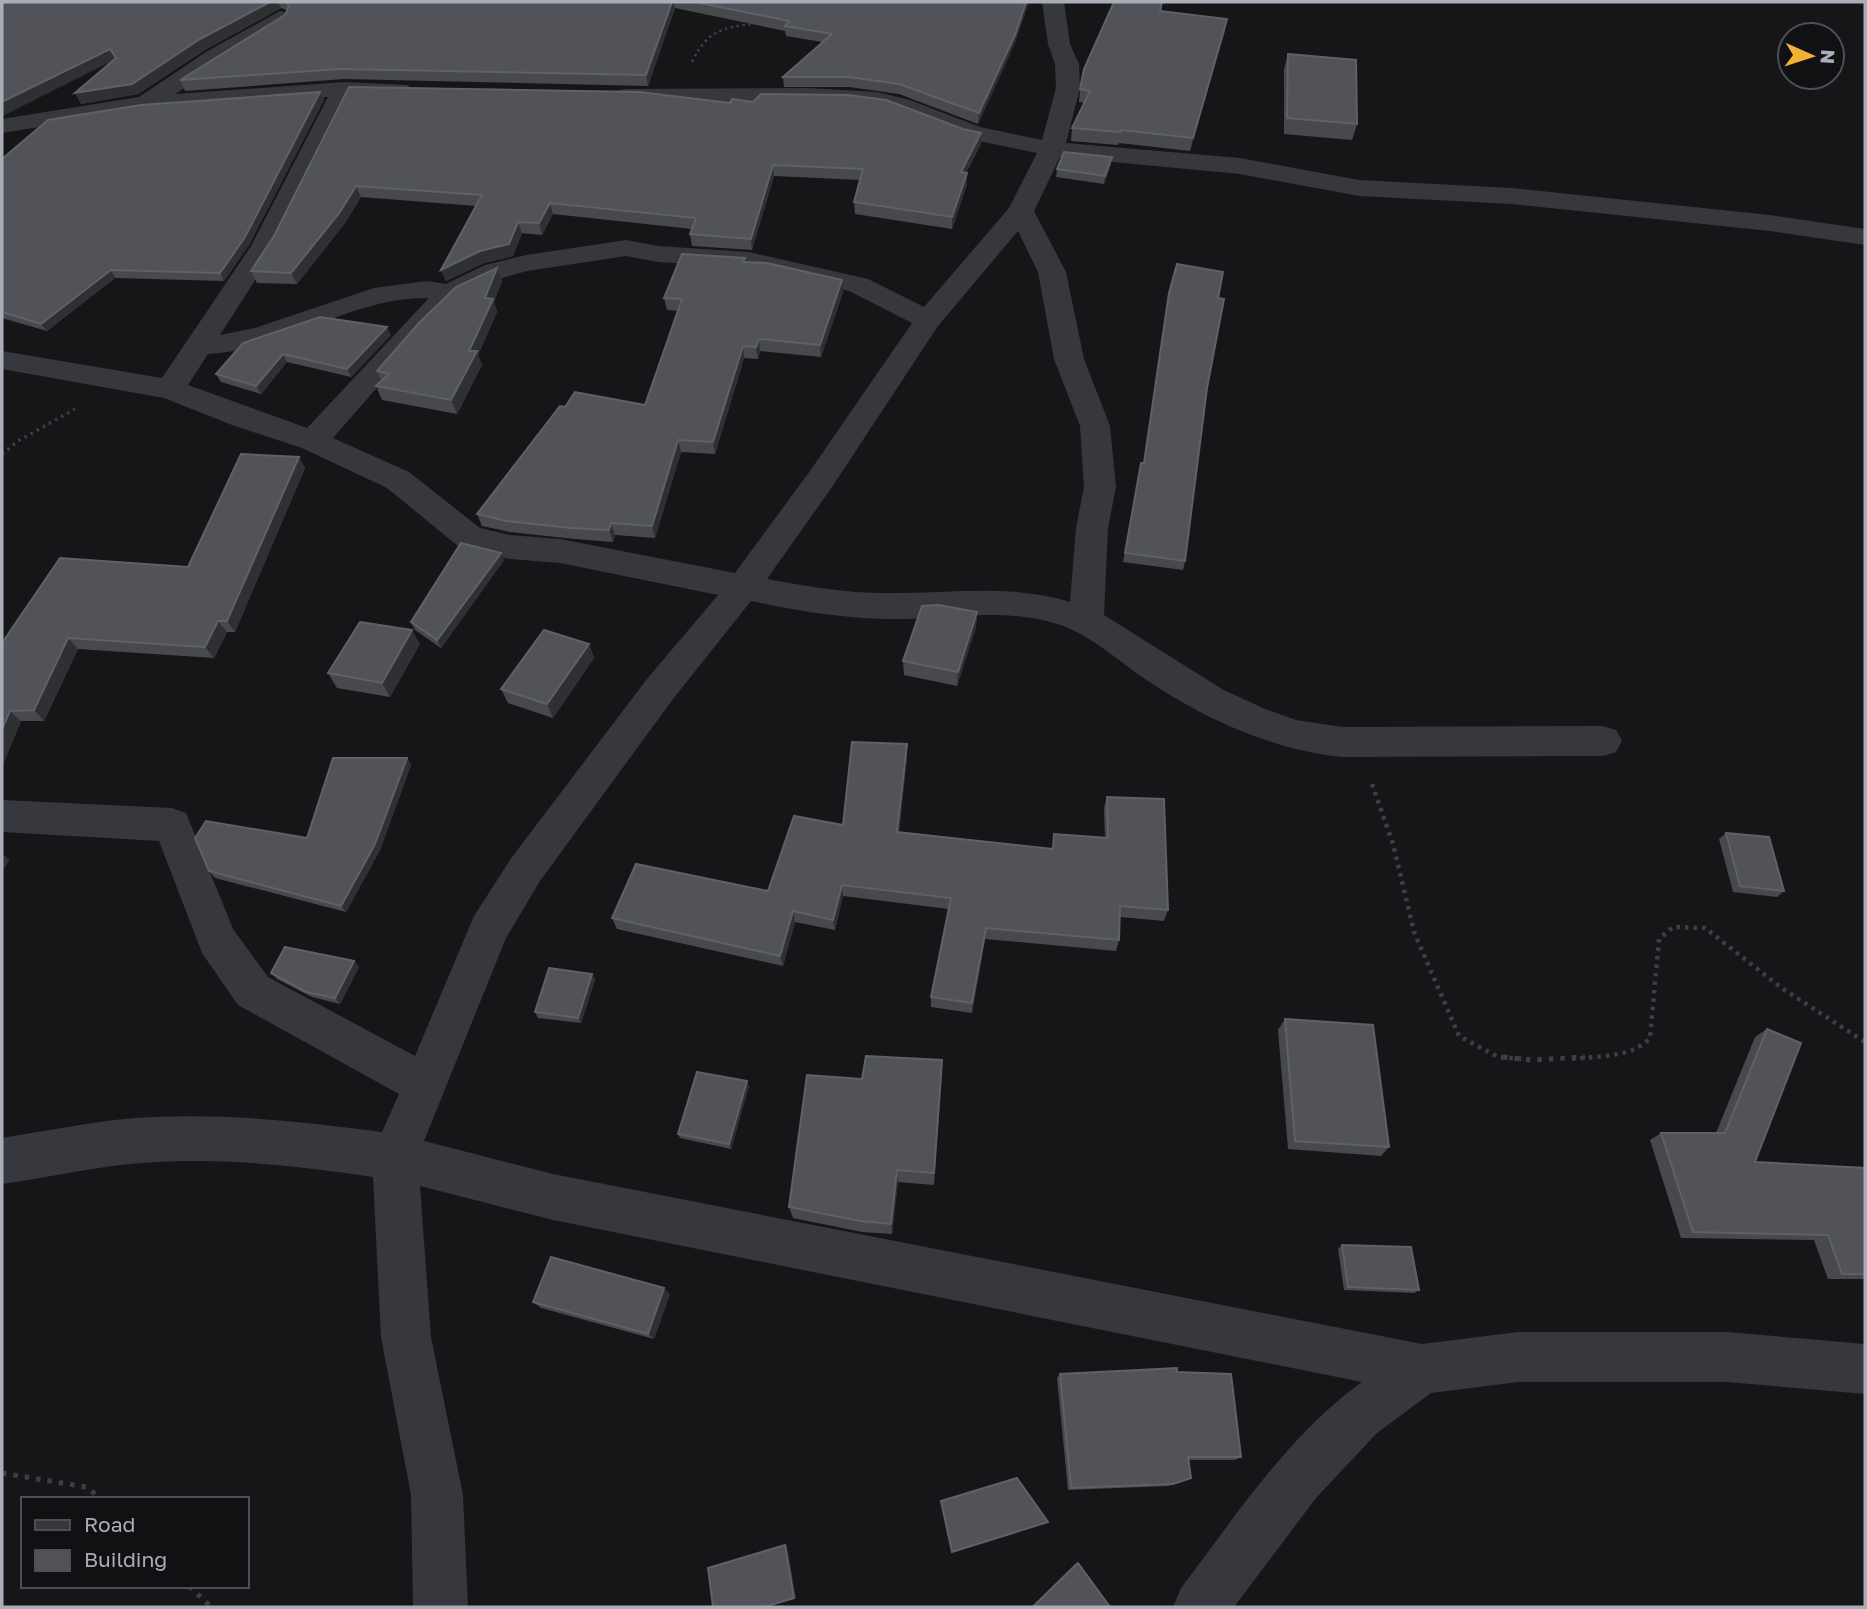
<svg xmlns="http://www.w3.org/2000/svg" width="1867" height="1609" font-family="'Golos Text',sans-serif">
<rect width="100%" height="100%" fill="#161618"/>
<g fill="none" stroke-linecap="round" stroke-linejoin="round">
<path stroke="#3d3f44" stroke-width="2.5" stroke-dasharray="2.5 3.5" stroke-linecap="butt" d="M692,62C708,29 723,28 757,23"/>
<polyline stroke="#3d3f44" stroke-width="3.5" stroke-dasharray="2.5 4.5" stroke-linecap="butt" points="2,454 18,441 75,409"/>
<g stroke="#3d3f44" stroke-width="4.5" stroke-dasharray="3.5 5" stroke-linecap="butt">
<polyline points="1372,784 1393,844 1414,932 1459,1036 1498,1057 1523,1059"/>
<path d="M1572,1059C1597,1056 1632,1058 1650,1038L1659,939L1673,927L1705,928L1783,989L1865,1042"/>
</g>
<g stroke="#3d3f44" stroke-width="5" stroke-dasharray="4.5 7" stroke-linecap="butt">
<polyline points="1503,1057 1531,1060 1585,1057"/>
<polyline points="2,1473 86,1487 102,1499"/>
<polyline points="189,1586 211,1607"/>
</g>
<path fill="#37383d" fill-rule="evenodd" d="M1042,2H1064L1070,44L1079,64L1080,88L1066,143L1240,158L1359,180L1512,188L1770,215L1865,229V245L1770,231L1512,204L1359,196L1240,174L1060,157L1034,211L1066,272L1084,359L1110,426L1116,487L1108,528L1104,615L1222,689L1265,709L1296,720L1342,727L1603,726L1616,730L1622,741L1616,752L1603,756L1342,757C1269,749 1202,718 1142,677C1115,658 1089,634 1057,624C1005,607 947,619 893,619C845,619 799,611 751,601L673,699L540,881L506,938L424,1141L553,1174L1422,1344L1518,1332H1727L1865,1344V1394L1727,1382H1518L1431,1393L1377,1433L1316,1498L1234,1607H1173L1181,1588C1236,1516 1288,1435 1362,1382L553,1220L420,1186L431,1337L463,1495L468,1607H413L411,1495L381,1337L373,1177C288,1164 198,1155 112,1166C75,1171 39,1179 2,1184V1138C39,1132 76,1125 114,1120C203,1111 294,1120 382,1132L399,1094L238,1005L202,953L159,841L2,832V800L172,808L186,813L233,929L268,977L415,1056L474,916L512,857L647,679L718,595L560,563L510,559L458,546L387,488L302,448L232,425L164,398L2,369V351L162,378L251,246L328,97L145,110L2,133V119L139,97L206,52L280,11L288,13L291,18L288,23L175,94L344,82L408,85L412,90L408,95L352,96L277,246L220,335L255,328L374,288L427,281L446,284L485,265L526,255L626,240L658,246L749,252L868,279L924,307L1009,208L1037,153L964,138L877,106L809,102L624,103L616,101L612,96L616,91L624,89L809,88L877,92L910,100L980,127L1042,140L1056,88L1055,64L1048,44ZM1018,231L1038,272L1054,359L1080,426L1084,487L1076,528L1070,602C1013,584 954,593 895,593C851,594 810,587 767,579L832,487L938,326ZM626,256L658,262L749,268L849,291L912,323L810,471L735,573L560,539L510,535L480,528L409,472L333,438L423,335L460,299L505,277L527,271ZM429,298L307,428L188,385L208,354C285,351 351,296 429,298Z"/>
</g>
<g fill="#47494d">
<polygon points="2,2 1029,2 1014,45 978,124 899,94 849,87 784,87 783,77 822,42 786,36 785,31 675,8 648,86 344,79 185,91 180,80 285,15 287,10 281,8 205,50 138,94 81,104 75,93 115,59 2,116"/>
<polygon points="1114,2 1162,2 1161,11 1225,31 1190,151 1119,143 1118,145 1071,141 1072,128 1084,103 1079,102 1080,89"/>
<polygon points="1288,54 1357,124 1352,140 1284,134 1284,69"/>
<polygon points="349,87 981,144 966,173 967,173 967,184 952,229 855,214 854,202 860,180 774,176 752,250 692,246 690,234 692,229 553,214 542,235 522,233 513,256 484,263 446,281 441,270 476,206 361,197 345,223 297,284 257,283 251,271 274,236"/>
<polygon points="320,92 324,100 249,245 224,281 115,278 47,331 2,318 2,159"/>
<polygon points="1111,164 1104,184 1056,177 1057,169"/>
<polygon points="745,258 745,262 843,292 821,357 760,351 758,359 744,358 715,454 681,452 655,538 615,535 613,542 575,539 510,532 482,526 477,514 565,407 645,405 678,311 667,310 664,298"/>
<polygon points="497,268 502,281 494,302 497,312 478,355 482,365 457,414 382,400 376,386 381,381 377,371"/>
<polygon points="1218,298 1185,561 1183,570 1123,562 1141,463 1144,463"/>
<polygon points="391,335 351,377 287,362 261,394 221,382 216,374 243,343"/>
<polygon points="299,457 305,468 235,632 227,632 214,658 78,649 44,721 21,721 2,767 2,643 188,567"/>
<polygon points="504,560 441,648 415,630 411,622"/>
<polygon points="977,612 976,627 957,686 904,675 903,661"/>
<polygon points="420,644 390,697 337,688 328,673"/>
<polygon points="589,644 594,658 553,718 508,703 501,689"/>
<polygon points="907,744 907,757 899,832 1052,849 1054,834 1105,838 1104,808 1107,797 1168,910 1164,921 1120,917 1119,940 1116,951 985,939 972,1013 931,1007 931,997 949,909 843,896 835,930 795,922 783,966 617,929 612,918 768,891 843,825"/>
<polygon points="407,758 411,765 380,850 346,912 215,878 209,871 307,838"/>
<polygon points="1726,833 1784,891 1777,897 1733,892 1719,839"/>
<polygon points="354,961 359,967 340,1004 312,997 277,979 271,973"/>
<polygon points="592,974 595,980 581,1023 538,1018 535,1012"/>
<polygon points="1285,1019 1389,1147 1381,1156 1288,1149 1278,1030"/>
<polygon points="1767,1029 1755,1162 1865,1168 1865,1279 1828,1279 1814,1240 1681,1238 1650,1140 1661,1133 1716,1133 1755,1037"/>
<polygon points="942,1060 934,1185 898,1182 892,1234 862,1232 793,1218 789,1207 862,1079"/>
<polygon points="749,1086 731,1149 680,1138 678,1134"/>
<polygon points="1342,1245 1419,1290 1414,1293 1344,1290 1338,1249"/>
<polygon points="670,1294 654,1339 541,1308 533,1302"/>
<polygon points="1177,1372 1241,1457 1235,1460 1189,1460 1191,1478 1168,1486 1068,1490 1057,1378 1060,1374"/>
<polygon points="1076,1563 1078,1563 1110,1607 1031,1607"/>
</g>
<g fill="#2f3033">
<polygon points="270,2 278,2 281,8 205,50 138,94 81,104 75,93"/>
<polygon points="672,2 674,2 675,8 648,86 646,75"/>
<polygon points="1026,2 1029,2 1014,45 978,124 979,113"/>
<polygon points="1227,19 1225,31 1190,151 1193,138"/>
<polygon points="110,49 116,59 2,116 2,102"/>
<polygon points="320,92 324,100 249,245 224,281 220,273"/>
<polygon points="981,133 981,144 960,184 961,172"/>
<polygon points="1112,157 1111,164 1104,184 1105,176"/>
<polygon points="773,165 774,176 752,250 751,239"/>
<polygon points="967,173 967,184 952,229 952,217"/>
<polygon points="356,186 361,197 345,223 297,284 291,273"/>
<polygon points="550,203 553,214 542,235 539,223"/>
<polygon points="518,222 522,233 513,256 484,263 446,281 441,270"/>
<polygon points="497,268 502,281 494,302 497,312 478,355 482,365 457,414 451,400 469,351 485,298"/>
<polygon points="111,270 115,278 47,331 41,324"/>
<polygon points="842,280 843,292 821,357 820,345"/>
<polygon points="387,327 391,335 351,377 347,369"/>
<polygon points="759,339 760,351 758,359 756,347"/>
<polygon points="743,346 744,358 715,454 713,442"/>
<polygon points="283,354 287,362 261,394 256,386"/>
<polygon points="678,440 681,452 655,538 652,526"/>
<polygon points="299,457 305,468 235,632 227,621"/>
<polygon points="611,523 615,535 613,542 609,530"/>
<polygon points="501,553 504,560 441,648 437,640"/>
<polygon points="977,612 976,627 957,686 958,672"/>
<polygon points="218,621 227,632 214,658 205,647"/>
<polygon points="412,630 420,644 390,697 382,683"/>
<polygon points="68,638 78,649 44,721 34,710"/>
<polygon points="589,644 594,658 553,718 547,704"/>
<polygon points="10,711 21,721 2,767 2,729"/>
<polygon points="907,744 907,757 898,843 897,832"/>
<polygon points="407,758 411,765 380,850 346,912 341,906"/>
<polygon points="2,854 10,860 2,871"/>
<polygon points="842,885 843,896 835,930 833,920"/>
<polygon points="793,911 795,922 783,966 780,956"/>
<polygon points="986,928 985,939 972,1013 972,1003"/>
<polygon points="354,961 359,967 340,1004 335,998"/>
<polygon points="592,974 595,980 581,1023 578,1018"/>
<polygon points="942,1060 942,1075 934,1185 934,1173"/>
<polygon points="747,1081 749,1086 731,1149 729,1144"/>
<polygon points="897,1170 898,1182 892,1234 891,1224"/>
<polygon points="664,1288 670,1294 654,1339 648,1334"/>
<polygon points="785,1545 787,1545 796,1598 765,1607"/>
</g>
<g fill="#525359" stroke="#5f6168" stroke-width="2">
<polygon points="2,2 270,2 200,39 132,84 75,93 116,58 110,49 2,102"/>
<polygon points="286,2 672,2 646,75 340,69 180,80 285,15 289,6"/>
<polygon points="695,2 1026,2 1015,35 979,113 899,84 849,77 783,77 832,34 785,26 789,21"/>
<polygon points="1114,2 1162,2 1160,11 1227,19 1193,138 1121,130 1120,132 1072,128 1090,91 1080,89 1084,69"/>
<polygon points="1288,54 1356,60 1357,124 1287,118"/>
<polygon points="349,87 639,92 730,103 732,99 753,102 761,94 848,95 886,100 963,129 981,133 961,172 967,173 952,217 854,202 863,169 773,165 751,239 690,234 696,218 550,203 539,223 518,222 509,244 480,251 441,270 482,195 356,186 340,212 291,273 251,271 274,236"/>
<polygon points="320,92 245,237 220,273 111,270 41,324 2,312 2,159 48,120 141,105"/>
<polygon points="1064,152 1112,157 1105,176 1057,169"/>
<polygon points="682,254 745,258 743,262 767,263 842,280 820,345 759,339 756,347 743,346 713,442 678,440 652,526 611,523 609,530 571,528 506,521 477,514 560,406 565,407 575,392 645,405 682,299 664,298"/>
<polygon points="1177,264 1223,272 1218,298 1224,299 1207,388 1185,561 1125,553 1141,463 1144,463 1169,293"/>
<polygon points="497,268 485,298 493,299 469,351 477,351 451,400 376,386 389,374 377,371 419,323 456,287"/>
<polygon points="320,317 387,327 347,369 283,354 256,386 216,374 243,343"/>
<polygon points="241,454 299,457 227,621 218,621 205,647 68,638 34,710 10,711 2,729 2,643 60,558 188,567"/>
<polygon points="461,543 501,553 437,640 411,622"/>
<polygon points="939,605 977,612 958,672 903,661 922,606"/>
<polygon points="360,622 412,630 382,683 328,673"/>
<polygon points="544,630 589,644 547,704 501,689"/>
<polygon points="852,742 907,744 897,832 1053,849 1054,834 1108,838 1107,797 1164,799 1168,910 1120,906 1119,940 986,928 972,1003 931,997 951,898 842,885 833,920 793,911 780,956 612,918 636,864 768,891 794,816 843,825"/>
<polygon points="333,758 407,758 375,844 341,906 209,871 195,838 206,821 307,838"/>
<polygon points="1726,833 1769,837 1784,891 1740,886"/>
<polygon points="285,947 354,961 335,998 306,992 271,973"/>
<polygon points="549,968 592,974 578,1018 535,1012"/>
<polygon points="1285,1019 1373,1025 1389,1147 1295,1141"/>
<polygon points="1767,1029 1801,1043 1755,1162 1865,1168 1865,1274 1842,1274 1828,1235 1693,1232 1661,1133 1725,1133"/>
<polygon points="866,1056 942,1060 934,1173 897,1170 891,1224 860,1221 789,1207 807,1075 862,1079"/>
<polygon points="697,1072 747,1081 729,1144 678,1134"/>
<polygon points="1342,1245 1411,1247 1419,1290 1348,1287"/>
<polygon points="551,1257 664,1288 648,1334 533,1302"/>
<polygon points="1177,1368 1177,1372 1231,1374 1241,1457 1188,1457 1191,1478 1173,1484 1071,1488 1060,1374"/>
<polygon points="1017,1478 1048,1522 952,1552 941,1501"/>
<polygon points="785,1545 794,1598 764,1607 713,1607 708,1568"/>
<polygon points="1078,1563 1110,1607 1033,1607"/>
</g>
<rect width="1867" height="1609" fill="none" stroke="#a8adb8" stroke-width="7"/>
<rect x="21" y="1497" width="228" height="91" fill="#111113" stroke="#4d4f55" stroke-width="2"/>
<rect x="35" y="1520" width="35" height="10" fill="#37383d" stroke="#4d4f55" stroke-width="2"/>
<text x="84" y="1532" font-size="21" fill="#a8adb8">Road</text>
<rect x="35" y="1550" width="35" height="21" fill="#525359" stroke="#4d4f55" stroke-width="2"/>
<text x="84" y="1567" font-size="21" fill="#a8adb8">Building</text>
<g transform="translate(1811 56) rotate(93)"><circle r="33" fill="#111113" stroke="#4d4f55" stroke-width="2"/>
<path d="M0-5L12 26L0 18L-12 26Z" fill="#f2b134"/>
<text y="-10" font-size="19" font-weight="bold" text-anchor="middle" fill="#a8adb8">N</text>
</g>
</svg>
